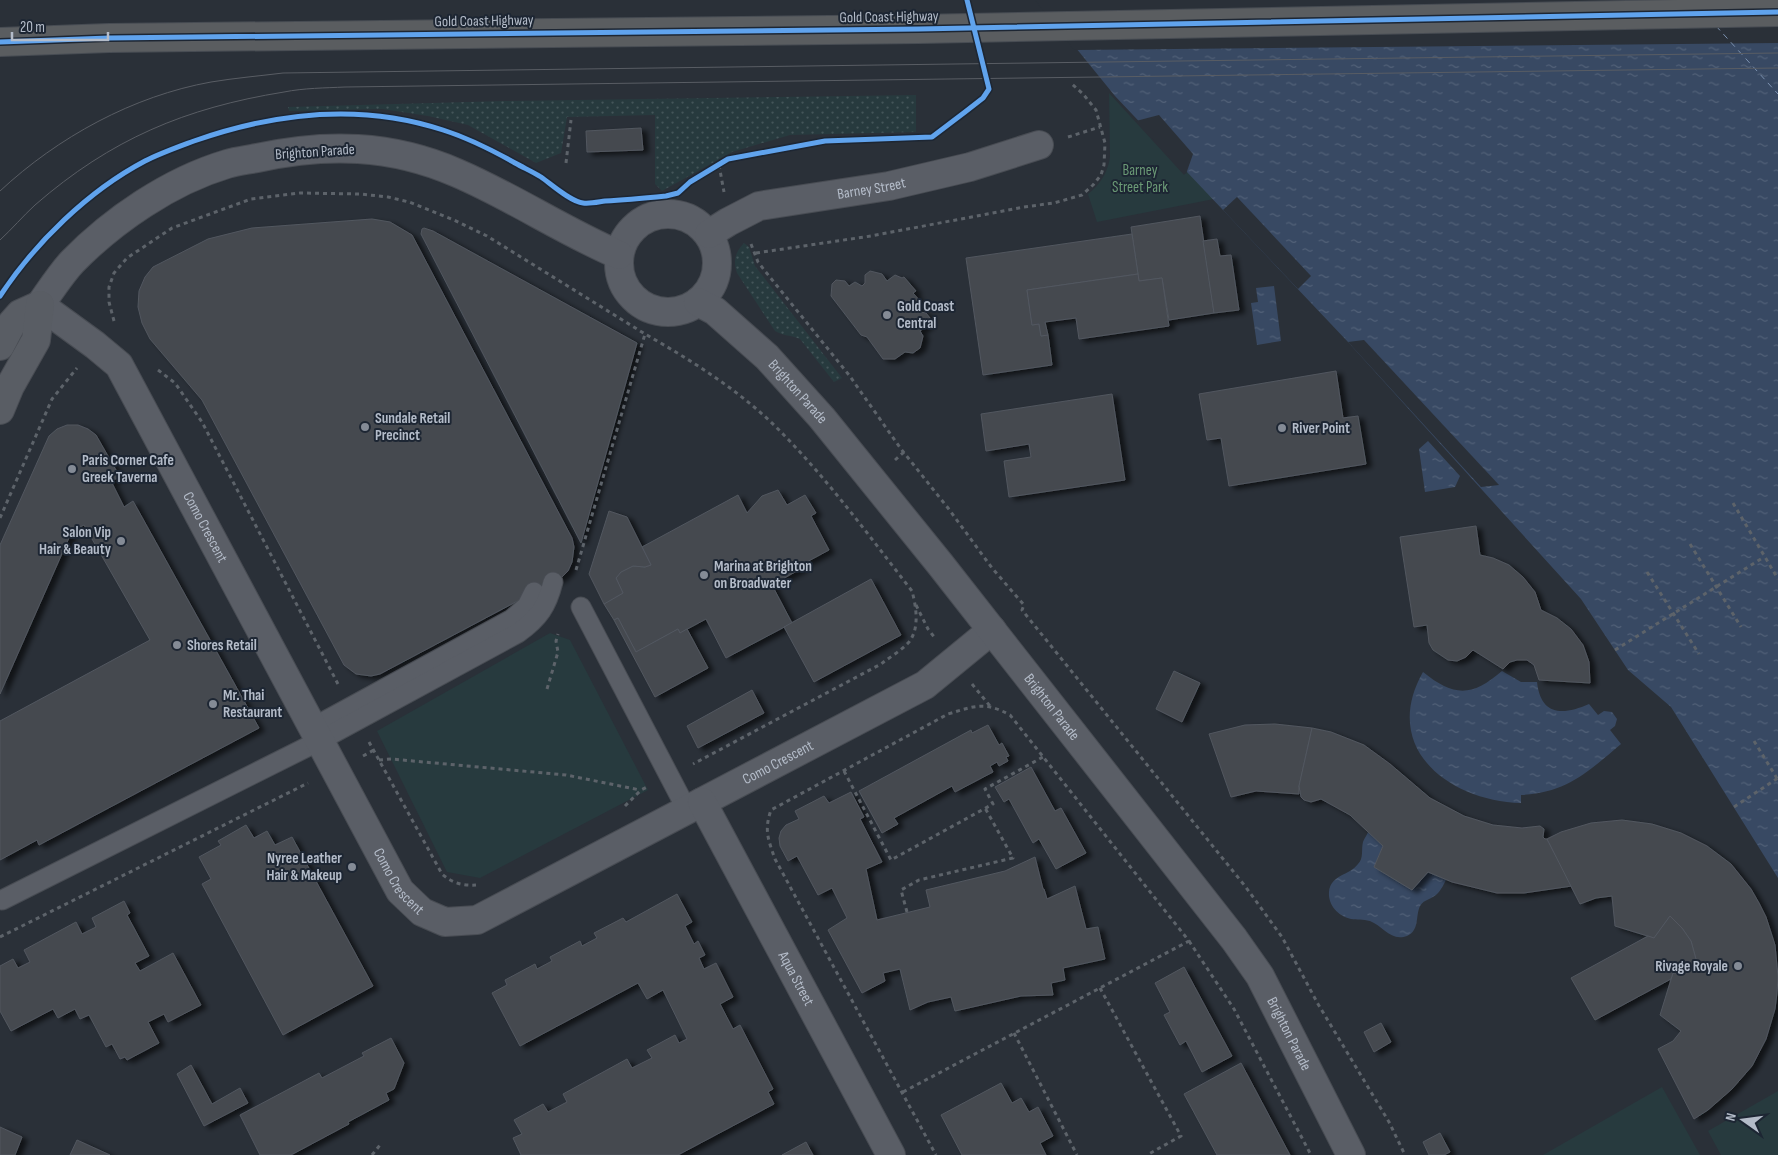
<svg xmlns="http://www.w3.org/2000/svg" width="1778" height="1155" font-family="'Sofia Sans Condensed',sans-serif">
<defs>
<pattern id="grass-dots" width="8" height="8" patternUnits="userSpaceOnUse" patternTransform="scale(1.25)"><rect width="8" height="8" fill="#273a3e"/><path d="M2 2h.1M6 6h.1" fill="none" stroke="#445559" stroke-width="1.8" stroke-linecap="round"/></pattern>
<pattern id="water-ripples" width="26" height="14" patternUnits="userSpaceOnUse" patternTransform="scale(1.25)"><rect width="26" height="14" fill="#384963"/><path d="M2 4q2-2 4 0t4 0M15 11q2-2 4 0t4 0" fill="none" stroke="#526178"/></pattern>
<filter id="shadow"><feDropShadow dx="5.5" dy="3" stdDeviation="2.5" flood-color="#0009"/></filter>
</defs>
<rect width="100%" height="100%" fill="#2a3038"/>
<g fill="url(#grass-dots)">
<polygon points="916,95 916,132 790,135 732,152 662,191 655,184 655,115 567,117 561,153 536,163 468,125 428,116 382,109 289,111 288,107 504,101"/>
<path d="M744,243L749,247L755,266L842,378L834,382L800,339C791,335 783,336 775,331L737,273C733,261 735,252 744,243Z"/>
</g>
<g fill="#273a3e">
<path d="M1109,93L1184,175L1187,171L1214,199L1097,222L1088,194C1100,185 1108,172 1110,157Z"/>
<polygon points="550,633 570,640 648,790 480,878 447,872 377,731"/>
<polygon points="1662,1087 1700,1155 1543,1155"/>
<polygon points="1778,1091 1778,1155 1721,1155 1708,1131"/>
</g>
<g fill="url(#water-ripples)">
<polygon points="1037,0 1778,0 1778,878 1671,707 1628,670 1581,599 1348,342 1115,96"/>
<polygon points="1274,286 1281,341 1257,345 1251,303 1258,302 1256,288"/>
<polygon points="1428,441 1460,476 1455,487 1425,492 1419,449"/>
<path d="M1502,671L1521,682H1537C1541,717 1564,715 1589,704L1598,715L1604,711L1612,712L1617,719L1615,726L1610,730L1621,744C1588,772 1566,793 1521,795V803C1449,801 1380,748 1423,672C1454,697 1472,697 1502,671Z"/>
<path d="M1368,832L1383,846L1374,867L1412,890L1428,872L1446,880C1444,884 1441,890 1438,893C1433,899 1424,899 1420,906C1415,917 1420,930 1407,936C1391,942 1383,926 1370,921C1363,919 1357,920 1351,919C1338,916 1328,905 1329,892C1331,874 1349,876 1358,864C1364,858 1361,850 1363,842C1364,839 1367,835 1368,832Z"/>
</g>
<g fill="#2a3038">
<polygon points="1035,0 1778,0 1778,43 1074,50"/>
<polygon points="1159,115 1193,154 1186,174 1136,121"/>
<polygon points="1237,197 1311,276 1298,289 1223,210"/>
<polygon points="1364,340 1499,485 1481,487 1348,342"/>
</g>
<g fill="none" stroke-linecap="round" stroke-linejoin="round">
<polyline stroke="#7c92b1" stroke-width="1" stroke-dasharray="6 5" stroke-linecap="butt" points="1716,26 1778,94"/>
</g>
<g fill="#444950" stroke="#52575f" filter="url(#shadow)">
<polygon points="641,128 643,150 587,152 586,131"/>
<polygon points="1200,216 1214,313 1169,320 1162,278 1139,281 1131,227"/>
<polygon points="372,219 390,222 412,235 572,538 574,547 572,562 568,571 561,578 380,674 371,676 356,674 344,665 202,400 150,339 142,323 138,307 139,291 145,277 153,267 208,239 252,228"/>
<polygon points="424,228 433,231 637,343 581,543 421,234 422,229"/>
<polygon points="1132,234 1138,274 1027,290 1032,325 1039,324 1041,336 1048,335 1052,365 983,375 966,258"/>
<polygon points="1217,239 1220,256 1231,255 1239,310 1214,313 1203,241"/>
<polygon points="870,271 882,274 887,281 895,275 902,278 904,277 916,291 913,293 921,302 920,312 926,313 930,318 928,325 920,331 923,336 920,348 913,353 905,352 895,359 883,359 867,337 861,335 831,296 832,284 836,280 845,281 849,286 855,282 862,286 865,283 865,275"/>
<polygon points="1138,274 1139,281 1162,278 1169,326 1079,339 1076,318 1045,322 1048,335 1041,336 1039,324 1032,325 1027,290"/>
<polygon points="1336,371 1343,418 1358,416 1366,464 1229,486 1221,438 1207,440 1199,394"/>
<polygon points="1112,394 1125,480 1009,497 1004,461 1031,457 1029,444 986,451 981,414"/>
<polygon points="67,425 78,425 88,429 96,435 120,477 111,481 124,507 133,501 259,728 39,845 37,840 0,860 0,721 150,640 84,525 72,531 0,694 0,545 49,436 57,429"/>
<polygon points="778,490 787,505 805,495 816,513 811,516 829,550 803,564 804,567 772,585 792,623 726,658 706,619 680,633 678,629 636,652 618,618 614,620 604,604 623,593 616,578 621,572 633,566 645,567 651,565 642,547 738,495 747,513 762,496"/>
<polygon points="609,511 627,517 651,565 645,567 633,566 621,572 616,578 623,593 604,604 589,574"/>
<polygon points="1476,526 1480,555 1493,558 1509,565 1523,577 1535,592 1541,610 1557,618 1571,629 1583,645 1589,662 1590,683 1539,680 1534,665 1527,660 1517,660 1510,662 1503,669 1473,650 1466,657 1457,661 1448,660 1433,650 1429,643 1427,625 1414,627 1400,537"/>
<polygon points="871,579 901,635 814,682 784,627"/>
<polygon points="618,618 636,652 678,629 680,633 687,629 708,668 655,697 614,620"/>
<polygon points="1174,671 1200,683 1182,722 1156,709"/>
<polygon points="752,690 764,713 698,748 687,726"/>
<polygon points="1275,724 1312,728 1299,786 1299,794 1256,791 1231,797 1209,734 1245,725"/>
<polygon points="988,725 999,745 1002,743 1009,756 1006,757 1008,761 999,766 997,762 990,766 993,772 955,792 952,786 894,818 898,824 882,833 859,791 971,730 972,733"/>
<polygon points="1312,728 1331,732 1364,745 1390,764 1430,798 1464,816 1493,825 1522,828 1540,826 1544,829 1543,837 1545,839 1547,839 1572,886 1524,893 1497,893 1452,882 1428,872 1412,890 1374,867 1383,846 1350,815 1321,799 1311,802 1304,800 1301,797 1299,786"/>
<polygon points="1031,767 1055,811 1061,808 1086,853 1056,869 1039,839 1033,843 1009,799 1004,802 995,787"/>
<polygon points="851,792 864,817 860,819 882,862 866,869 877,920 930,907 926,890 1005,871 1035,857 1043,889 1044,889 1047,899 1075,886 1086,929 1098,927 1105,959 1063,968 1065,980 1051,983 1053,995 1021,996 955,1011 951,997 928,1002 910,1010 900,969 883,973 885,981 862,993 828,930 847,918 832,888 818,895 797,856 788,861 780,846 779,838 781,831 786,825 799,819 795,811 824,796 829,803"/>
<polygon points="1622,820 1652,824 1681,833 1707,846 1731,864 1751,889 1759,903 1766,917 1775,945 1778,977 1777,993 1775,1009 1766,1039 1752,1066 1732,1089 1708,1110 1694,1119 1658,1049 1673,1041 1681,1031 1660,1015 1673,973 1699,970 1691,941 1682,928 1670,916 1654,938 1615,926 1612,896 1596,898 1580,904 1547,839 1561,832 1591,823"/>
<polygon points="246,825 254,838 267,831 275,845 292,837 373,986 283,1035 202,884 211,879 199,857 221,845 218,841"/>
<polygon points="677,894 692,922 685,926 694,944 698,941 705,955 699,958 704,969 716,963 733,997 720,1004 733,1029 740,1025 773,1089 768,1092 774,1104 678,1155 521,1155 513,1138 522,1134 514,1120 543,1104 548,1112 567,1102 563,1094 627,1059 632,1068 652,1058 647,1050 675,1035 679,1043 687,1039 663,990 647,999 638,983 520,1046 492,993 507,985 505,980 535,964 537,969 552,961 550,957 580,941 582,946 597,938 594,933 623,918 626,922"/>
<polygon points="124,901 130,913 127,915 149,956 135,963 140,971 173,953 201,1005 168,1022 164,1014 148,1022 159,1043 127,1060 125,1057 120,1059 112,1044 106,1047 89,1015 80,1019 75,1009 58,1018 53,1009 11,1031 0,1011 0,966 13,959 18,968 30,962 24,950 76,922 82,934 96,927 92,918"/>
<polygon points="1670,916 1682,928 1691,941 1699,970 1673,973 1671,979 1595,1020 1571,978 1648,936 1654,938"/>
<polygon points="1184,967 1232,1056 1202,1072 1186,1041 1180,1045 1164,1015 1170,1012 1155,983"/>
<polygon points="1381,1023 1391,1042 1374,1052 1364,1032"/>
<polygon points="391,1038 404,1063 394,1089 386,1093 389,1100 348,1122 349,1124 291,1155 260,1155 240,1115 319,1073 322,1078 364,1056 362,1053"/>
<polygon points="1241,1063 1290,1155 1217,1155 1184,1094"/>
<polygon points="191,1065 212,1104 240,1088 248,1103 204,1126 177,1074"/>
<polygon points="1001,1083 1012,1103 1021,1098 1029,1112 1038,1107 1053,1136 1040,1143 1046,1155 962,1155 941,1115"/>
<polygon points="0,1127 22,1137 15,1155 0,1155"/>
<polygon points="1440,1133 1450,1152 1444,1155 1429,1155 1423,1142"/>
<polygon points="77,1140 110,1155 70,1155"/>
<polygon points="806,1142 813,1155 782,1155"/>
</g>
<g fill="none" stroke-linecap="round" stroke-linejoin="round">
<g stroke="#484c53" stroke-width="21">
<g id="lane">
<polyline points="581,607 687,810"/>
<polyline points="312,728 512,619 527,606 534,592"/>
<path d="M2,900L319,741L518,633C539,618 547,606 553,582"/>
</g>
</g>
<g stroke="#484c53" stroke-width="30">
<g id="street">
<circle cx="668" cy="263" r="49"/>
<path id="s1" d="M709,234L728,222L759,206L889,186L970,167L1039,145"/>
<path id="s2" d="M619,255C563,231 513,197 457,173C391,144 326,143 257,158C247,160 237,161 227,164C170,181 113,220 72,262C60,275 50,291 40,305L95,345L119,365L400,891L422,912L445,922L477,920L925,685L992,630"/>
<path id="s3" d="M698,302L715,311L767,357L822,418L940,564L1234,939L1260,976L1351,1155"/>
<path id="s4" d="M702,802L891,1155"/>
</g>
</g>
<g stroke="#484c53" stroke-width="30">
<g id="secondary">
<polyline points="0,346 12,323 20,314 40,305"/>
<polyline points="0,410 10,386 36,340 40,305"/>
</g>
</g>
<g stroke="#474c53" stroke-width="30">
<polyline id="highway" points="0,42 109,38 919,29 1778,12"/>
</g>
<g stroke="#5d636a" stroke-width="3" stroke-dasharray="4 4" stroke-linecap="butt">
<polyline points="1068,137 1100,127"/>
<polyline points="566,163 571,120"/>
<polyline points="719,165 724,192"/>
<polyline points="751,244 758,262 765,271 849,375 901,449 948,508 992,568 1024,605 1022,610 1245,886 1282,937 1318,1004 1389,1122 1405,1155"/>
<polyline points="756,253 871,236 1024,207 1054,203 1082,195 1093,185 1101,175 1104,165 1105,143 1096,110 1083,94 1072,84"/>
<polyline points="114,321 109,302 109,287 114,273 127,258 172,228 251,199 300,193 360,194 388,197 409,202 454,220 487,236 645,334"/>
<polyline points="158,370 175,383 202,422 339,686"/>
<polyline points="895,460 904,452"/>
<polyline points="1733,503 1778,579"/>
<polyline points="0,518 52,399 77,368"/>
<polyline points="1690,544 1741,627"/>
<path d="M576,570L645,334C694,362 742,392 781,432C829,481 870,537 912,591C916,606 920,628 909,642C902,650 890,657 881,664L693,764"/>
<polyline points="1647,572 1699,654"/>
<polyline points="916,605 928,629 935,638"/>
<polyline points="1615,650 1764,557"/>
<polyline points="972,684 990,706"/>
<polyline points="547,689 558,652 556,641 558,634"/>
<polyline points="1754,741 1778,780"/>
<path d="M369,742L442,874C452,883 463,886 476,885"/>
<polyline points="363,756 374,750"/>
<polyline points="379,760 391,759 566,775 640,790"/>
<polyline points="844,771 891,860 993,804 985,789 1043,757"/>
<polyline points="625,806 641,790 647,787"/>
<polyline points="1734,807 1778,778"/>
<polyline points="907,912 901,890 919,880 1013,858 985,808"/>
<polyline points="0,937 308,783"/>
<polyline points="1189,941 1234,1009 1311,1155"/>
<polyline points="1100,988 1181,1136 1147,1155"/>
<polyline points="1014,1033 1077,1155"/>
<path d="M903,1092L1189,941L1010,715C984,701 975,706 948,714L771,810C764,830 768,839 775,859L936,1155"/>
<polyline points="372,1155 380,1145"/>
</g>
<use href="#lane" stroke="#5a5e66" stroke-width="19"/>
<use href="#street" stroke="#5a5e66" stroke-width="28"/>
<use href="#secondary" stroke="#595d64" stroke-width="28"/>
<use href="#highway" stroke="#5a5d60" stroke-width="28"/>
<g stroke="#595d64" stroke-width="1">
<path d="M0,191C58,137 133,96 211,82C235,78 259,76 283,73L1778,53"/>
<path d="M0,240C12,229 23,216 35,205C111,139 185,108 284,92C304,88 325,88 345,87L1778,68"/>
</g>
<g stroke="#1d2633" stroke-width="8">
<g id="cycleway">
<polyline points="0,42 109,38 919,29 1778,12"/>
<path d="M0,296C35,243 88,191 145,161C161,153 178,147 194,141C274,113 361,103 443,130C468,138 492,150 515,163C524,168 533,172 541,177C551,184 571,202 583,203C590,204 598,202 605,201C625,200 646,198 666,196L678,193L690,182L728,159L825,141L932,137L965,112L983,98L989,89L967,0"/>
</g>
</g>
<use href="#cycleway" stroke="#60a3ed" stroke-width="5"/>
</g>
<g fill="#848b96" stroke="#1d2633" stroke-width="2">
<circle cx="887" cy="315" r="5"/>
<circle cx="365" cy="427" r="5"/>
<circle cx="1282" cy="428" r="5"/>
<circle cx="72" cy="469" r="5"/>
<circle cx="121" cy="541" r="5"/>
<circle cx="704" cy="575" r="5"/>
<circle cx="177" cy="645" r="5"/>
<circle cx="213" cy="704" r="5"/>
<circle cx="352" cy="867" r="5"/>
<circle cx="1738" cy="966" r="5"/>
</g>
<g text-anchor="middle" dominant-baseline="central" stroke-width="4" stroke-linejoin="round" paint-order="stroke">
<g font-size="15" fill="#b4bcc9" stroke="#1d2633">
<text transform="translate(889 17) rotate(-1)">Gold Coast Highway</text>
<text transform="translate(484 21) rotate(-1)">Gold Coast Highway</text>
<text transform="translate(315 152) rotate(-4)">Brighton Parade</text>
<text stroke="none"><textPath href="#s1" startOffset="171">Barney Street</textPath></text>
<text stroke="none"><textPath href="#s3" startOffset="135">Brighton Parade</textPath></text>
<text stroke="none"><textPath href="#s2" startOffset="938">Como Crescent</textPath></text>
<text stroke="none"><textPath href="#s3" startOffset="540">Brighton Parade</textPath></text>
<text stroke="none"><textPath href="#s2" startOffset="1778">Como Crescent</textPath></text>
<text stroke="none"><textPath href="#s2" startOffset="1342">Como Crescent</textPath></text>
<text stroke="none"><textPath href="#s4" startOffset="200">Aqua Street</textPath></text>
<text stroke="none"><textPath href="#s3" startOffset="945">Brighton Parade</textPath></text>
</g>
<g font-size="15" fill="#6b9a76" stroke="#1d2633">
<text x="1140" y="170">Barney<tspan x="1140" dy="17">Street Park</tspan></text>
</g>
<g font-size="15" font-weight="bold" fill="#b4bcc9" stroke="#1d2633" text-anchor="start">
<text x="897" y="306">Gold Coast<tspan x="897" dy="17">Central</tspan></text>
<text x="375" y="418">Sundale Retail<tspan x="375" dy="17">Precinct</tspan></text>
<text x="1292" y="428">River Point</text>
<text x="82" y="460">Paris Corner Cafe<tspan x="82" dy="17">Greek Taverna</tspan></text>
<text x="111" y="532" text-anchor="end">Salon Vip<tspan x="111" dy="17">Hair &amp; Beauty</tspan></text>
<text x="714" y="566">Marina at Brighton<tspan x="714" dy="17">on Broadwater</tspan></text>
<text x="187" y="645">Shores Retail</text>
<text x="223" y="695">Mr. Thai<tspan x="223" dy="17">Restaurant</tspan></text>
<text x="342" y="858" text-anchor="end">Nyree Leather<tspan x="342" dy="17">Hair &amp; Makeup</tspan></text>
<text x="1728" y="966" text-anchor="end">Rivage Royale</text>
</g>
</g>
<g transform="translate(1743 1120) rotate(284)" stroke="#1d2633" stroke-width="4" paint-order="stroke">
<path d="M0-4L9 19L0 12L-9 19Z" fill="#b4bcc9"/>
<text y="-8" font-size="14" font-weight="bold" text-anchor="middle" fill="#b4bcc9">N</text>
</g>
<path d="M12 32v8h96v-8" fill="none" stroke="#b4bcc9" stroke-width="2.5"/>
<text x="20" y="32" font-size="15" fill="#b4bcc9" stroke="#1d2633" stroke-width="4" paint-order="stroke">20 m</text>
</svg>
